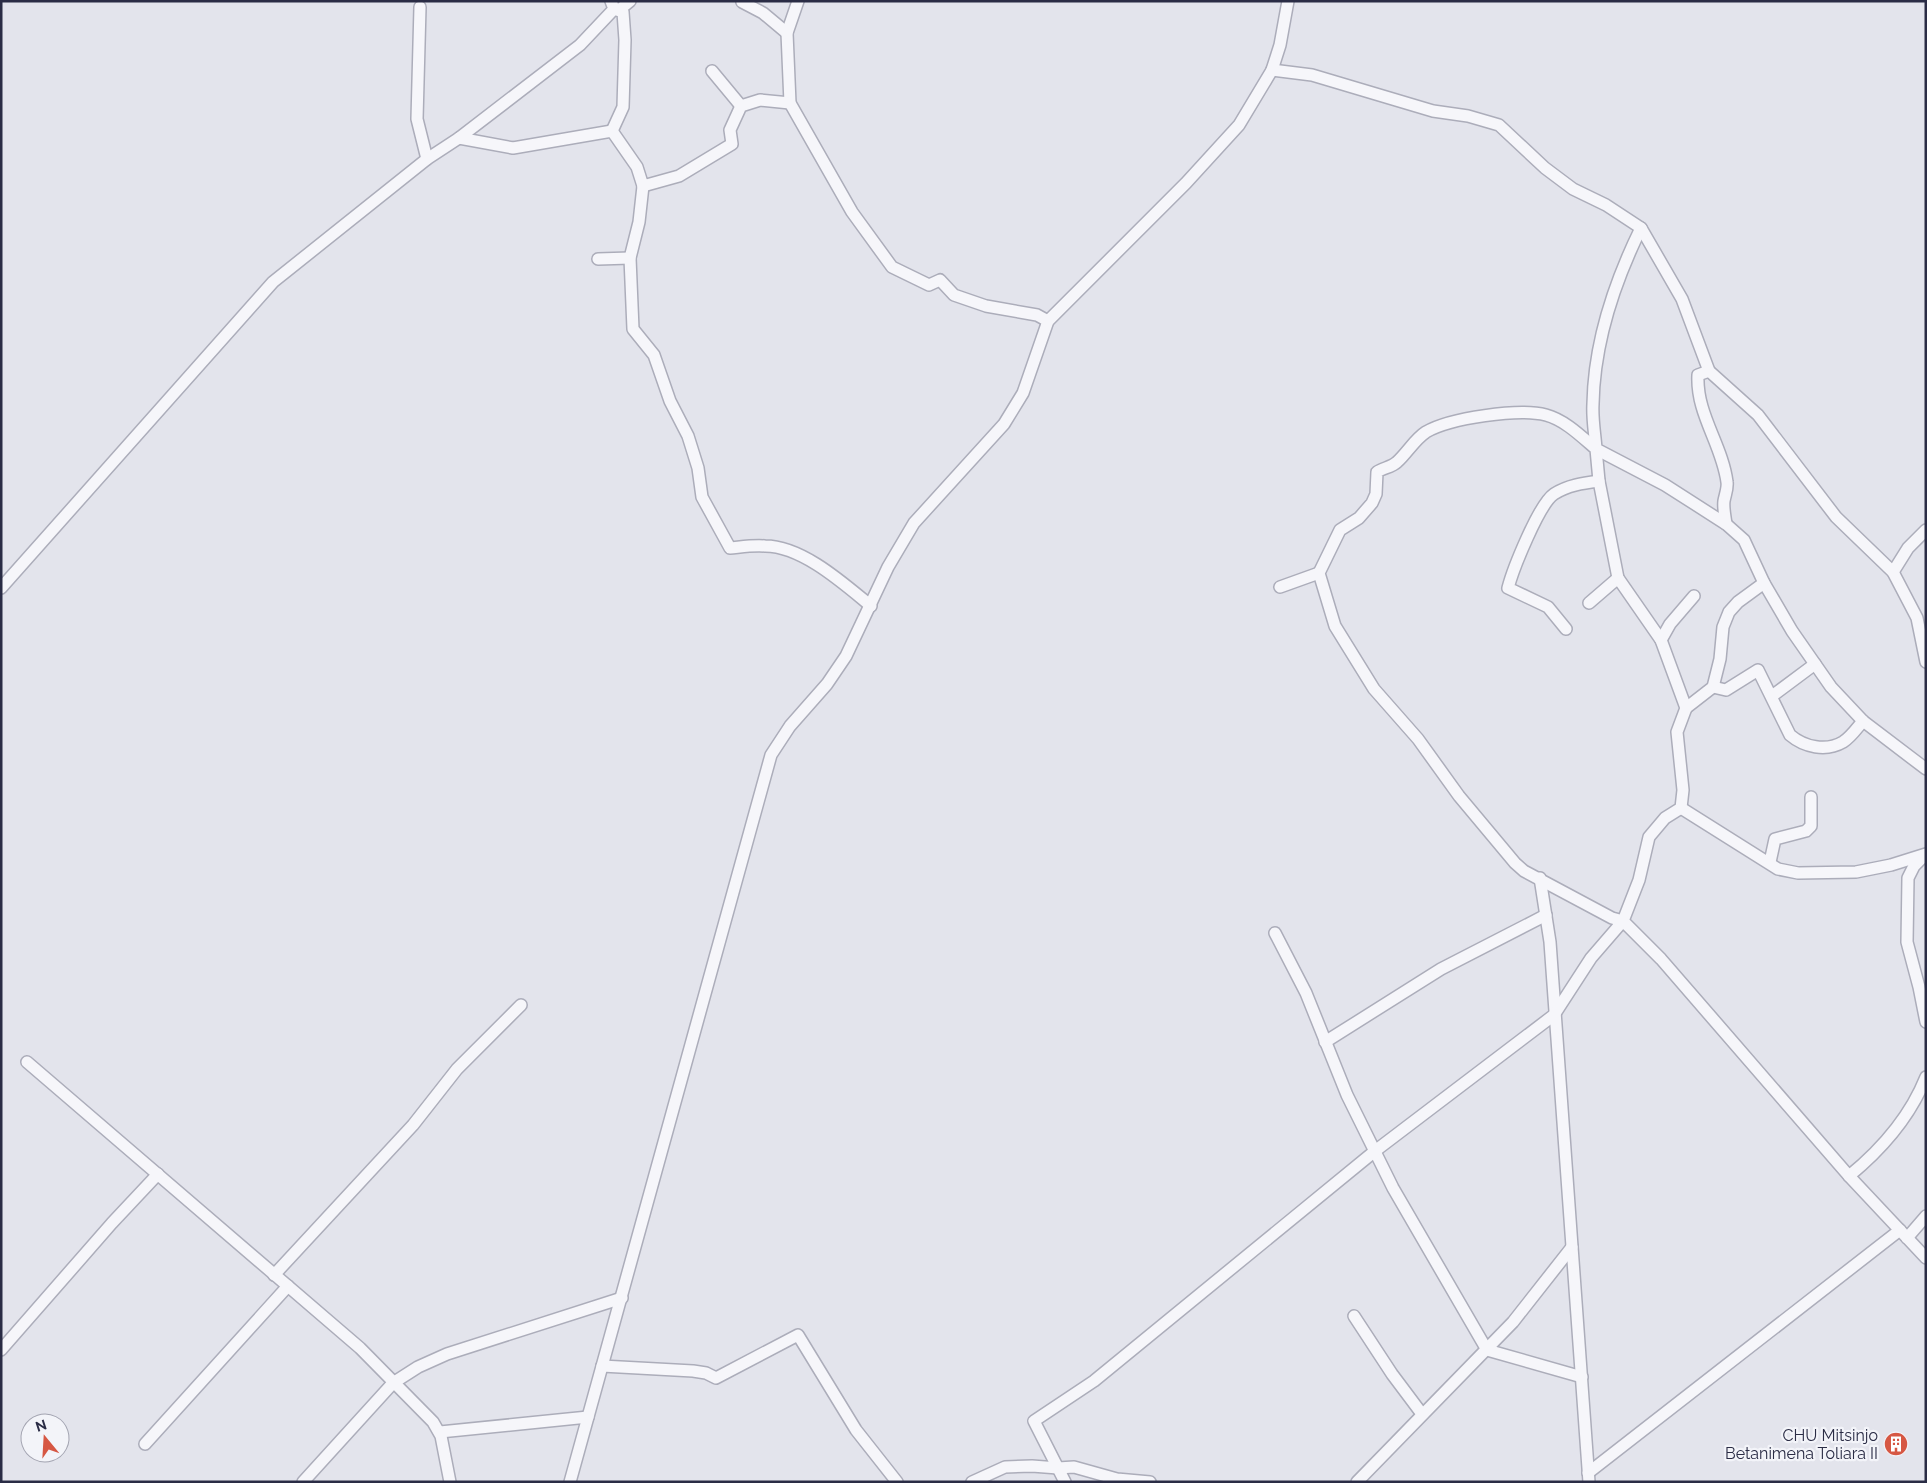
<svg xmlns="http://www.w3.org/2000/svg" width="1927" height="1483" font-family="Raleway,sans-serif">
<rect width="100%" height="100%" fill="#e3e4ec"/>
<g fill="none" stroke-linecap="round" stroke-linejoin="round">
<g stroke="#acadba" stroke-width="14">
<g id="minor">
<polyline points="798,1 787,33 790,103 852,212 892,267 929,285 940,280 954,295 986,306 1037,315 1048,321"/>
<polyline points="742,2 763,13 787,33"/>
<polyline points="420,7 417,119 427,159"/>
<polyline points="619,10 630,1"/>
<path d="M1272,70L1312,75L1433,111L1468,116L1499,125L1545,168L1573,189L1606,205L1641,228C1615,281 1594,343 1593,404C1592,419 1595,434 1596,449L1665,485L1726,524L1744,540L1764,583L1792,631L1831,687L1863,721L1926,769"/>
<polyline points="712,71 741,106"/>
<polyline points="612,131 623,107 625,40 623,12 614,9"/>
<polyline points="459,138 513,148 612,131 637,167 643,186 679,176 732,144 730,130 741,106 760,100 790,103"/>
<path d="M643,186L639,222L630,258L633,329L654,355L670,401L688,436L698,468L702,497L730,548C741,547 753,545 765,546C802,546 843,583 871,606"/>
<polyline points="1641,228 1682,299 1709,371 1758,415 1836,517 1893,572 1917,618 1926,662"/>
<polyline points="598,259 630,258"/>
<path d="M1709,371L1698,375C1696,414 1722,444 1727,482C1728,488 1725,495 1724,501C1723,508 1725,516 1726,524"/>
<polyline points="1893,572 1908,548 1926,530"/>
<polyline points="1280,587 1319,573"/>
<polyline points="1,588 273,282 427,159 459,138 580,45 614,9 611,1"/>
<polyline points="1589,603 1618,578"/>
<path d="M1566,629L1548,607L1508,588C1513,569 1539,504 1554,494C1568,485 1584,483 1599,481"/>
<polyline points="1661,640 1670,624 1694,596"/>
<path d="M1713,687L1726,690L1758,670L1790,735C1804,747 1826,752 1843,742C1851,737 1857,728 1863,721"/>
<polyline points="1772,696 1815,664"/>
<polyline points="1686,708 1713,687 1720,659 1723,627 1729,612 1738,602 1764,583"/>
<polyline points="1681,808 1778,869 1798,873 1856,872 1891,865 1926,854"/>
<polyline points="1924,856 1914,866 1908,878 1907,942 1919,987 1926,1022"/>
<polyline points="1770,862 1775,839 1806,831 1811,826 1811,797"/>
<polyline points="1540,878 1550,942 1589,1482"/>
<polyline points="1275,933 1306,993 1347,1095 1393,1188 1487,1350 1582,1377"/>
<polyline points="1325,1042 1441,969 1546,915"/>
<polyline points="27,1062 360,1348 433,1422 441,1436 450,1482"/>
<path d="M1849,1176C1882,1149 1910,1117 1926,1077"/>
<polyline points="1907,1238 1926,1216"/>
<polyline points="274,1275 413,1125 457,1069 521,1005"/>
<polyline points="1354,1316 1392,1374 1422,1414"/>
<polyline points="1,1350 112,1223 158,1174"/>
<polyline points="602,1366 693,1371 706,1373 716,1378 798,1335 856,1430 897,1482"/>
<polyline points="440,1432 588,1417"/>
<polyline points="145,1444 288,1286"/>
<polyline points="1588,1473 1900,1230"/>
<polyline points="303,1482 393,1383 418,1367 447,1354 622,1298"/>
<polyline points="570,1482 771,755 790,726 827,684 846,656 888,567 914,523 1004,424 1023,393 1048,321 1186,183 1239,125 1272,70 1280,45 1288,1"/>
<polyline points="972,1482 1005,1467 1032,1466 1058,1468 1074,1467 1117,1479 1150,1482"/>
<path d="M1065,1482L1034,1421L1094,1381L1375,1151L1554,1015L1591,958L1623,921L1612,918L1524,871L1515,863L1459,796L1418,739L1374,689L1335,626L1319,573L1340,530L1359,518L1372,503L1376,494L1377,472C1383,468 1392,467 1397,462C1407,453 1415,439 1426,432C1450,418 1519,408 1546,415C1565,420 1582,437 1596,449L1599,481L1618,578L1661,640L1686,708L1677,732L1683,790L1681,808L1665,818L1649,837L1639,880L1623,921L1661,959L1849,1176L1926,1258"/>
<polyline points="1357,1482 1513,1322 1572,1247"/>
</g>
</g>
<use href="#minor" stroke="#f6f6fa" stroke-width="11"/>
</g>
<defs>
<g id="building-disc" transform="scale(1.25)"><circle r="9.5" fill="#d65743" stroke="#f3f4f9"/><path d="M-4-6H4V6H1V3H-1V6H-4ZM-2.5-4.3h1.7v1.8h-1.7ZM.8-4.3h1.7v1.8H.8ZM-2.5-1h1.7V.8h-1.7ZM.8-1h1.7V.8H.8Z" fill="#fff"/></g>
</defs>
<g fill-rule="evenodd">
<use href="#building-disc" x="1896" y="1444"/>
</g>
<g text-anchor="middle" dominant-baseline="central" stroke-width="4.5" stroke-linejoin="round" paint-order="stroke">
<g font-size="16" fill="#2a2c45" stroke="#f3f4f9" text-anchor="end">
<text x="1878" y="1435">CHU Mitsinjo<tspan x="1878" dy="18">Betanimena Toliara II</tspan></text>
</g>
</g>
<rect width="1927" height="1483" fill="none" stroke="#2a2c45" stroke-width="5"/>
<g transform="translate(45 1438) rotate(342)"><circle r="24" fill="#f3f4f9" stroke="#a3a4b1"/>
<path d="M0-4L9 19L0 12L-9 19Z" fill="#d65743"/>
<text y="-8" font-size="14" font-weight="bold" text-anchor="middle" fill="#2a2c45">N</text>
</g>
</svg>
